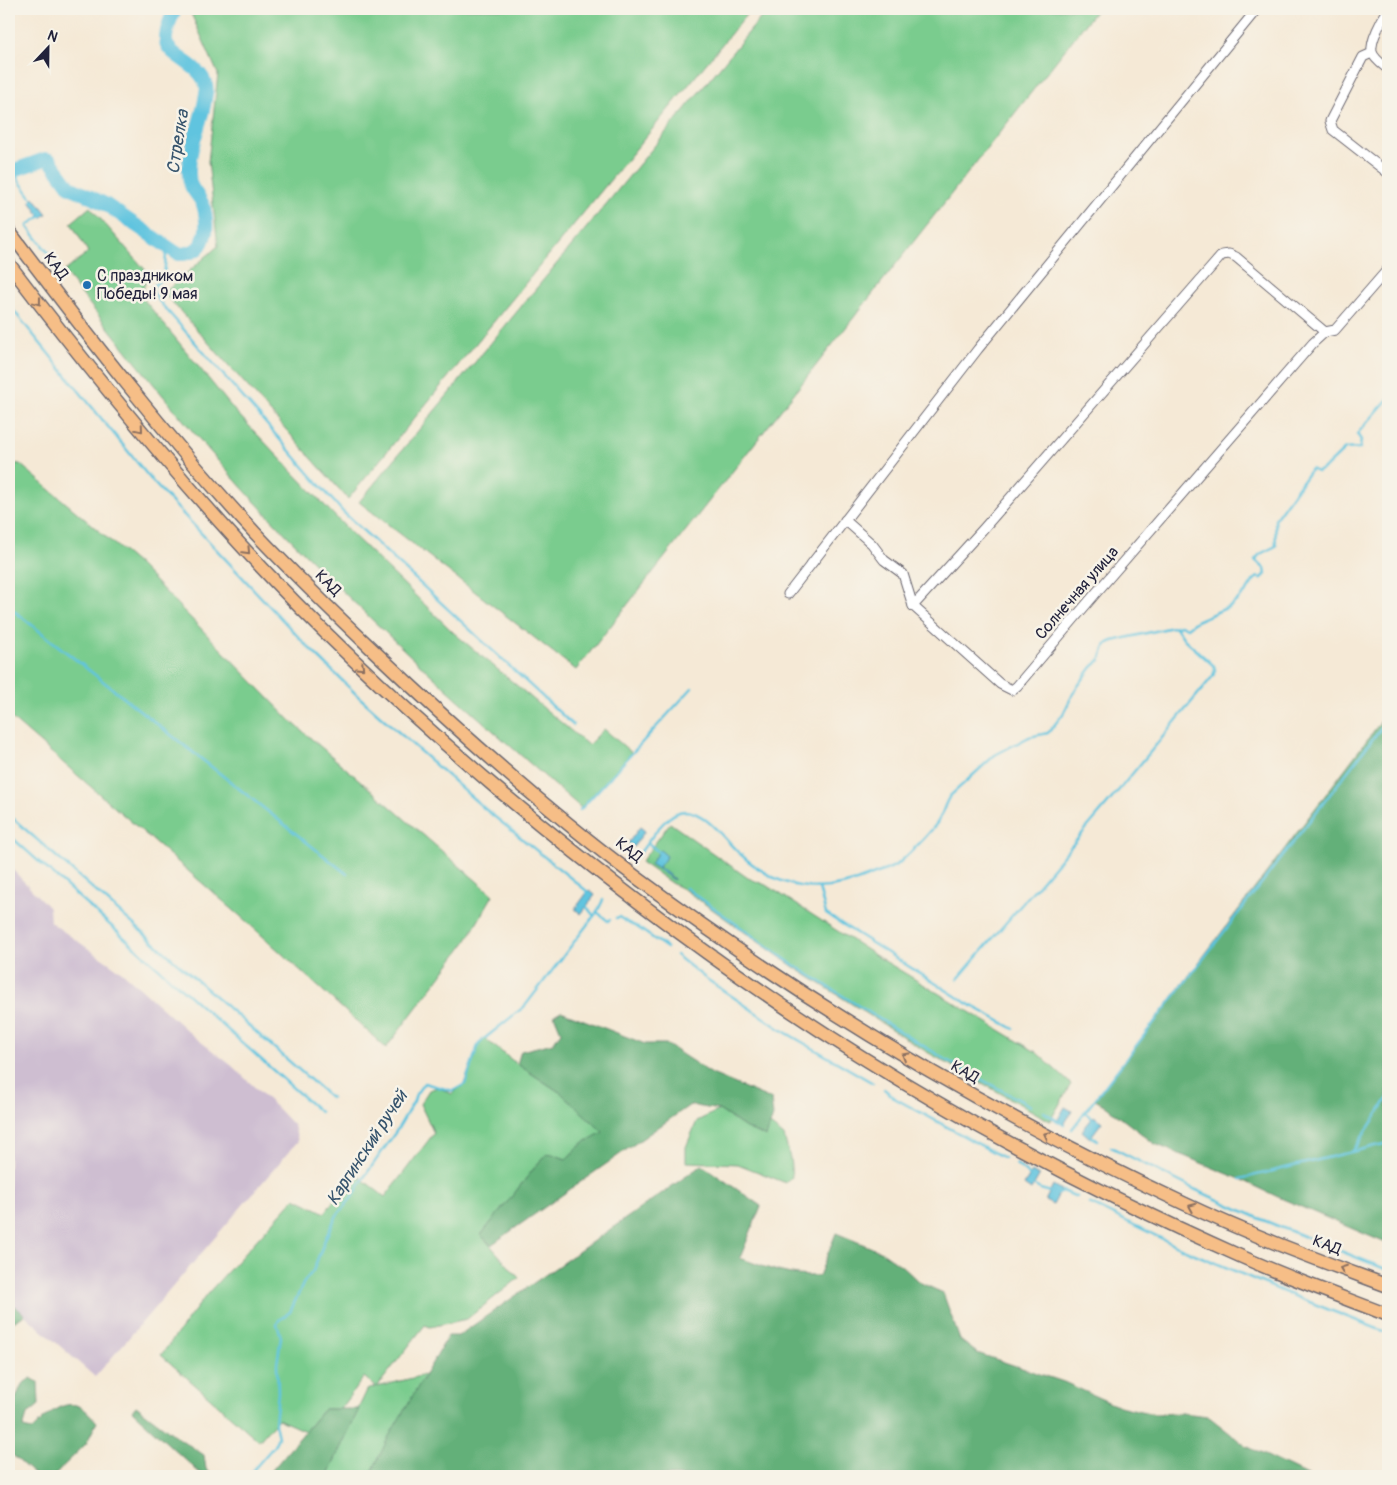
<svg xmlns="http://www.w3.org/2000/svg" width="1397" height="1485" font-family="Pangolin,sans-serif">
<rect width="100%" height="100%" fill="#f7f3e8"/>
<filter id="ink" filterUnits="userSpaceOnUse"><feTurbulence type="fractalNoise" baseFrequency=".02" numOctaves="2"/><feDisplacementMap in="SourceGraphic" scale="10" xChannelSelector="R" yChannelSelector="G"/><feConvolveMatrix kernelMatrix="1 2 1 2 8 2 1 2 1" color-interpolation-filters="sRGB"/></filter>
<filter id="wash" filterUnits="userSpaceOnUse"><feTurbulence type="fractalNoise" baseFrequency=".0096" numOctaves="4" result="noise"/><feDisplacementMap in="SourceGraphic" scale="20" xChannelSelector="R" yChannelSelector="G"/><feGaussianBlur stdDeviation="1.12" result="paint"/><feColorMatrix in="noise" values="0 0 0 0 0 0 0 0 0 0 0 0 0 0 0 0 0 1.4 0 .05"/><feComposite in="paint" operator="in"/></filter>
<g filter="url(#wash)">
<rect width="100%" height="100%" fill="#f5e9d6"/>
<polygon fill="#cebed1" points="9,866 49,908 50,922 122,972 192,1035 231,1065 277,1108 294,1126 298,1141 95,1377 9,1301"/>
<g fill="#7acc8e" stroke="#4e7764">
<polygon points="189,9 751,9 348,499 164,293 218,246 208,162 218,74"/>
<polygon points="768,9 1097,9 576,670 359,502"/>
<path d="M90,207L148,273L141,296L234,410L351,533L454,633L588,745L604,729L632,753L581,808C465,707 349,604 245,491C181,421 123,346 64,272L88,252L71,223Z"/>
<polygon points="9,463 20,464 139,565 292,722 493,895 466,942 386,1048 246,921 9,716"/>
<polygon points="670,823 748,878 768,886 873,954 1036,1052 1071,1084 1050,1121 927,1052 794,967 685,890 671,883 641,862"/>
<polygon points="484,1038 517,1064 561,1093 604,1132 583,1143 566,1159 549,1153 540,1161 481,1235 519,1278 467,1319 430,1327 425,1325 377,1387 432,1373 371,1476 327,1476 367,1390 376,1387 364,1377 340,1409 324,1409 305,1431 278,1419 259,1441 161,1355 208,1293 295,1198 325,1213 353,1172 385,1197 434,1133 420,1104 429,1090 438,1087 452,1094 464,1084 479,1043"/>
<polygon points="719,1110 746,1128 770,1125 784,1136 790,1158 792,1177 786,1183 738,1164 686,1162 686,1147 697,1121"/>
</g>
<g fill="#63b079" stroke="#42695a">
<polygon points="1388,712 1388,1244 1278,1197 1240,1179 1155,1144 1104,1105 1095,1100"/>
<polygon points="561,1011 645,1044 666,1044 712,1074 771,1099 773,1116 766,1137 746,1128 719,1110 690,1105 491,1245 481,1235 540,1161 549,1153 566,1159 583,1143 603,1132 561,1093 517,1064 521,1051 553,1043 561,1032 554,1015"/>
<path d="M702,1165L761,1206L740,1258C767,1268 789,1277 819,1276L836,1233L882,1252L902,1266L919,1282L943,1293L960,1340L977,1353L1064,1382L1115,1405L1154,1414L1183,1413L1208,1416L1246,1446L1309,1476H370L389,1436L448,1336H458Z"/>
<polygon points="9,1301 25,1315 13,1322 9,1331"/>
<path d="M31,1378L38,1382L39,1405L27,1415L23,1428L32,1430C44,1418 61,1399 79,1406C86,1409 92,1417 97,1422L86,1444L53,1476H36L9,1452V1414L22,1384Z"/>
<polygon points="136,1406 177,1437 204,1455 206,1469 214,1476 203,1476 132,1411"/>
<polygon points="324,1409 359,1409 327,1476 267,1476"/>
</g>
<g fill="#61c4df" stroke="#42738d">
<polygon points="34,197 47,214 41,218 30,201"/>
<polygon points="640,827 645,831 633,847 628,843"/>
<polygon points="660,850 667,856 659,867 674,879 674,880 650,864"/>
<polygon points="589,890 595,895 581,914 575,909"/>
<polygon points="1065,1107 1072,1111 1064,1125 1057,1121"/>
<polygon points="1094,1116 1102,1122 1090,1138 1082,1131"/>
<polygon points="1032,1172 1039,1176 1031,1190 1024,1185"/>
<polygon points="1053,1185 1061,1190 1053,1205 1045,1201"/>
</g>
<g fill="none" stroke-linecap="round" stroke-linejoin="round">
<g stroke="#61c4df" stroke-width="2.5">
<polyline points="9,163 20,182 34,201"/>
<polyline points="43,215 28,225 28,227 53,259"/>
<polyline points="167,246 164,276 152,288 158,300 343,512 573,725"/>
<polyline points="9,305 153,482 305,644 359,697 485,809 588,892 587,893"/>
<polyline points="9,607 347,874"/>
<polyline points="580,810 692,688"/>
<polyline points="9,815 331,1098"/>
<polyline points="9,835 320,1112"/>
<polyline points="648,843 661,854"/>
<path d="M637,857C648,843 666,811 685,811C705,811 725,840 738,852C778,890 820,897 870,876C879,872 893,869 900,862C911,852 929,834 937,823C943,815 944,804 950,796L995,755L1029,737L1048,733L1063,714L1075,690L1092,667L1100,660L1106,644L1113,641L1181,625L1187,628L1196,621L1231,606L1247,591L1254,580L1258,577L1261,579L1266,574L1265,569L1255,560L1260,554L1276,546L1275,519L1311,469L1317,472L1326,467L1345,449L1360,448L1361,440L1357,434L1388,399"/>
<polyline points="686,888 789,962 897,1030 960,1068 1031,1106"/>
<polyline points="819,888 826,914 965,1002 1014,1029"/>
<polyline points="586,906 594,916"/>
<polyline points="597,912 608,921 610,920"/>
<polyline points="616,918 619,917 628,923 637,927 667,948"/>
<polyline points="676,955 705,978 783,1031 873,1083"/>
<polyline points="958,979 1109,802 1213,676 1215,670 1214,666 1184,639 1176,627"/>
<polyline points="884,1089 896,1099 1004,1158"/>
<polyline points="1044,1112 1064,1125"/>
<polyline points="1084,1112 1094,1120"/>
<polyline points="1072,1129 1388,719"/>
<polyline points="1090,1136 1098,1140"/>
<polyline points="1111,1147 1194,1189 1263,1220 1388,1270"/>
<polyline points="1353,1151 1388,1098"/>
<polyline points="1016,1164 1030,1176"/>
<polyline points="1240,1179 1388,1143"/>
<polyline points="1033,1185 1040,1189 1051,1192"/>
<polyline points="1056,1194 1059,1194 1063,1191 1077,1197"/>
<polyline points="1089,1203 1183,1249 1284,1292 1388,1333"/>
<polyline points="248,1476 274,1446 278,1437 275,1424 278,1392 277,1364 281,1337 277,1324 279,1320 290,1312 304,1282 313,1271 326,1237 337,1215 354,1195 365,1176 397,1130 414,1101 416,1094 424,1083 453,1091 465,1084 479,1043 525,1006 597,912 603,900"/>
</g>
<path stroke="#61c4df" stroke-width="14" d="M9,172L45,159L50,160L70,187L105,204L178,254C195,254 203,248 206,230C207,224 205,206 201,201C195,191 189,188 189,174C188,149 201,124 205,100C205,96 208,89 206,85C200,64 169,57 166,42C165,31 171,18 175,9"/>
</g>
</g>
<g filter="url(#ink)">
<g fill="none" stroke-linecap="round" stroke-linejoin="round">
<g stroke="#6c6871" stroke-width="11">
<g id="minor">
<path d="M1388,10C1382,19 1370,41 1372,52C1374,59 1383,65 1388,69"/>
<polyline points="1372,53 1363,57 1330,121 1333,130 1388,173"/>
<polyline points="1325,332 1335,330 1388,269"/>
<polyline points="845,520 872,544 884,560 903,574 913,606 1000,684 1012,690 1017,686 1096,593 1313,343 1325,332"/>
<polyline points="788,594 978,349 1257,9"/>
<polyline points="913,606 984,528 1222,255 1229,254 1236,257 1325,332"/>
</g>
</g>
<g stroke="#6c6871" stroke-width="15">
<g id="highway">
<path d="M9,231C87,335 167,438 255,533C294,574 334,613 375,652C458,731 544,808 636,877C807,1004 990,1113 1183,1203C1250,1235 1319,1260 1388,1286"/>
<path d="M9,264C82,360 158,454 239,543C318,630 406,711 495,787C633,903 778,1010 933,1100C1032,1158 1136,1210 1240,1256C1289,1278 1339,1296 1388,1315"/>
</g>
</g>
<use href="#minor" stroke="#fff" stroke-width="9"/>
<use href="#highway" stroke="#f6be87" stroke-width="12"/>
</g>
<defs><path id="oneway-chevron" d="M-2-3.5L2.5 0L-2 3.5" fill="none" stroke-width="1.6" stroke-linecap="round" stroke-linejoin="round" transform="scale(1.25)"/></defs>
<g stroke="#8c7061">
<use href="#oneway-chevron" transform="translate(38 302) rotate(53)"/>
<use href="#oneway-chevron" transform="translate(140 429) rotate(50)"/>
<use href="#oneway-chevron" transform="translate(247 551) rotate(46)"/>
<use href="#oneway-chevron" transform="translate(361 667) rotate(44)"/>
<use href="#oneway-chevron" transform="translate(905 1056) rotate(-149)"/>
<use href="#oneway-chevron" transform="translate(1047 1135) rotate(-153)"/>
<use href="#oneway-chevron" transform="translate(1192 1207) rotate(-157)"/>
<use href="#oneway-chevron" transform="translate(1343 1269) rotate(-159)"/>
</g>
</g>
<circle fill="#1f6fb2" stroke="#f7f3e8" stroke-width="2" cx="87" cy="285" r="5"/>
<g text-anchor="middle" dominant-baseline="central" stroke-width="5" stroke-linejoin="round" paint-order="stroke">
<g font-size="16" fill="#22223b" stroke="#f7f3e8">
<text transform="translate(56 266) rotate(53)">КАД</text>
<text transform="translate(328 583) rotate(45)">КАД</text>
<text transform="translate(1077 593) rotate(-49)">Солнечная улица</text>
<text transform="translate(629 850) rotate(39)">КАД</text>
<text transform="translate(965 1072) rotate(30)">КАД</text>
<text transform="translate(1327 1245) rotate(21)">КАД</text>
</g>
<g font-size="16" fill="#22223b" stroke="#f7f3e8" text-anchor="start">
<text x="97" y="276">С праздником<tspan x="97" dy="18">Победы! 9 мая</tspan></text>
</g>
<g font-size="18" font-style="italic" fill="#35536c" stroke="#f7f3e8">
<text transform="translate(178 142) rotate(-81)">Стрелка</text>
<text transform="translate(367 1148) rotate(-57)">Каргинский ручей</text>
</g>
</g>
<rect width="1397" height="1485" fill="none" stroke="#f7f3e8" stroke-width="30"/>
<g transform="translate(48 48) rotate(22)" stroke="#f7f3e8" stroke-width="4" paint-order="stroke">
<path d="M0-4L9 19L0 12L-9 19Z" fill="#22223b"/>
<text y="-8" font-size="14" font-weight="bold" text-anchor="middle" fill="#22223b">N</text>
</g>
</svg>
